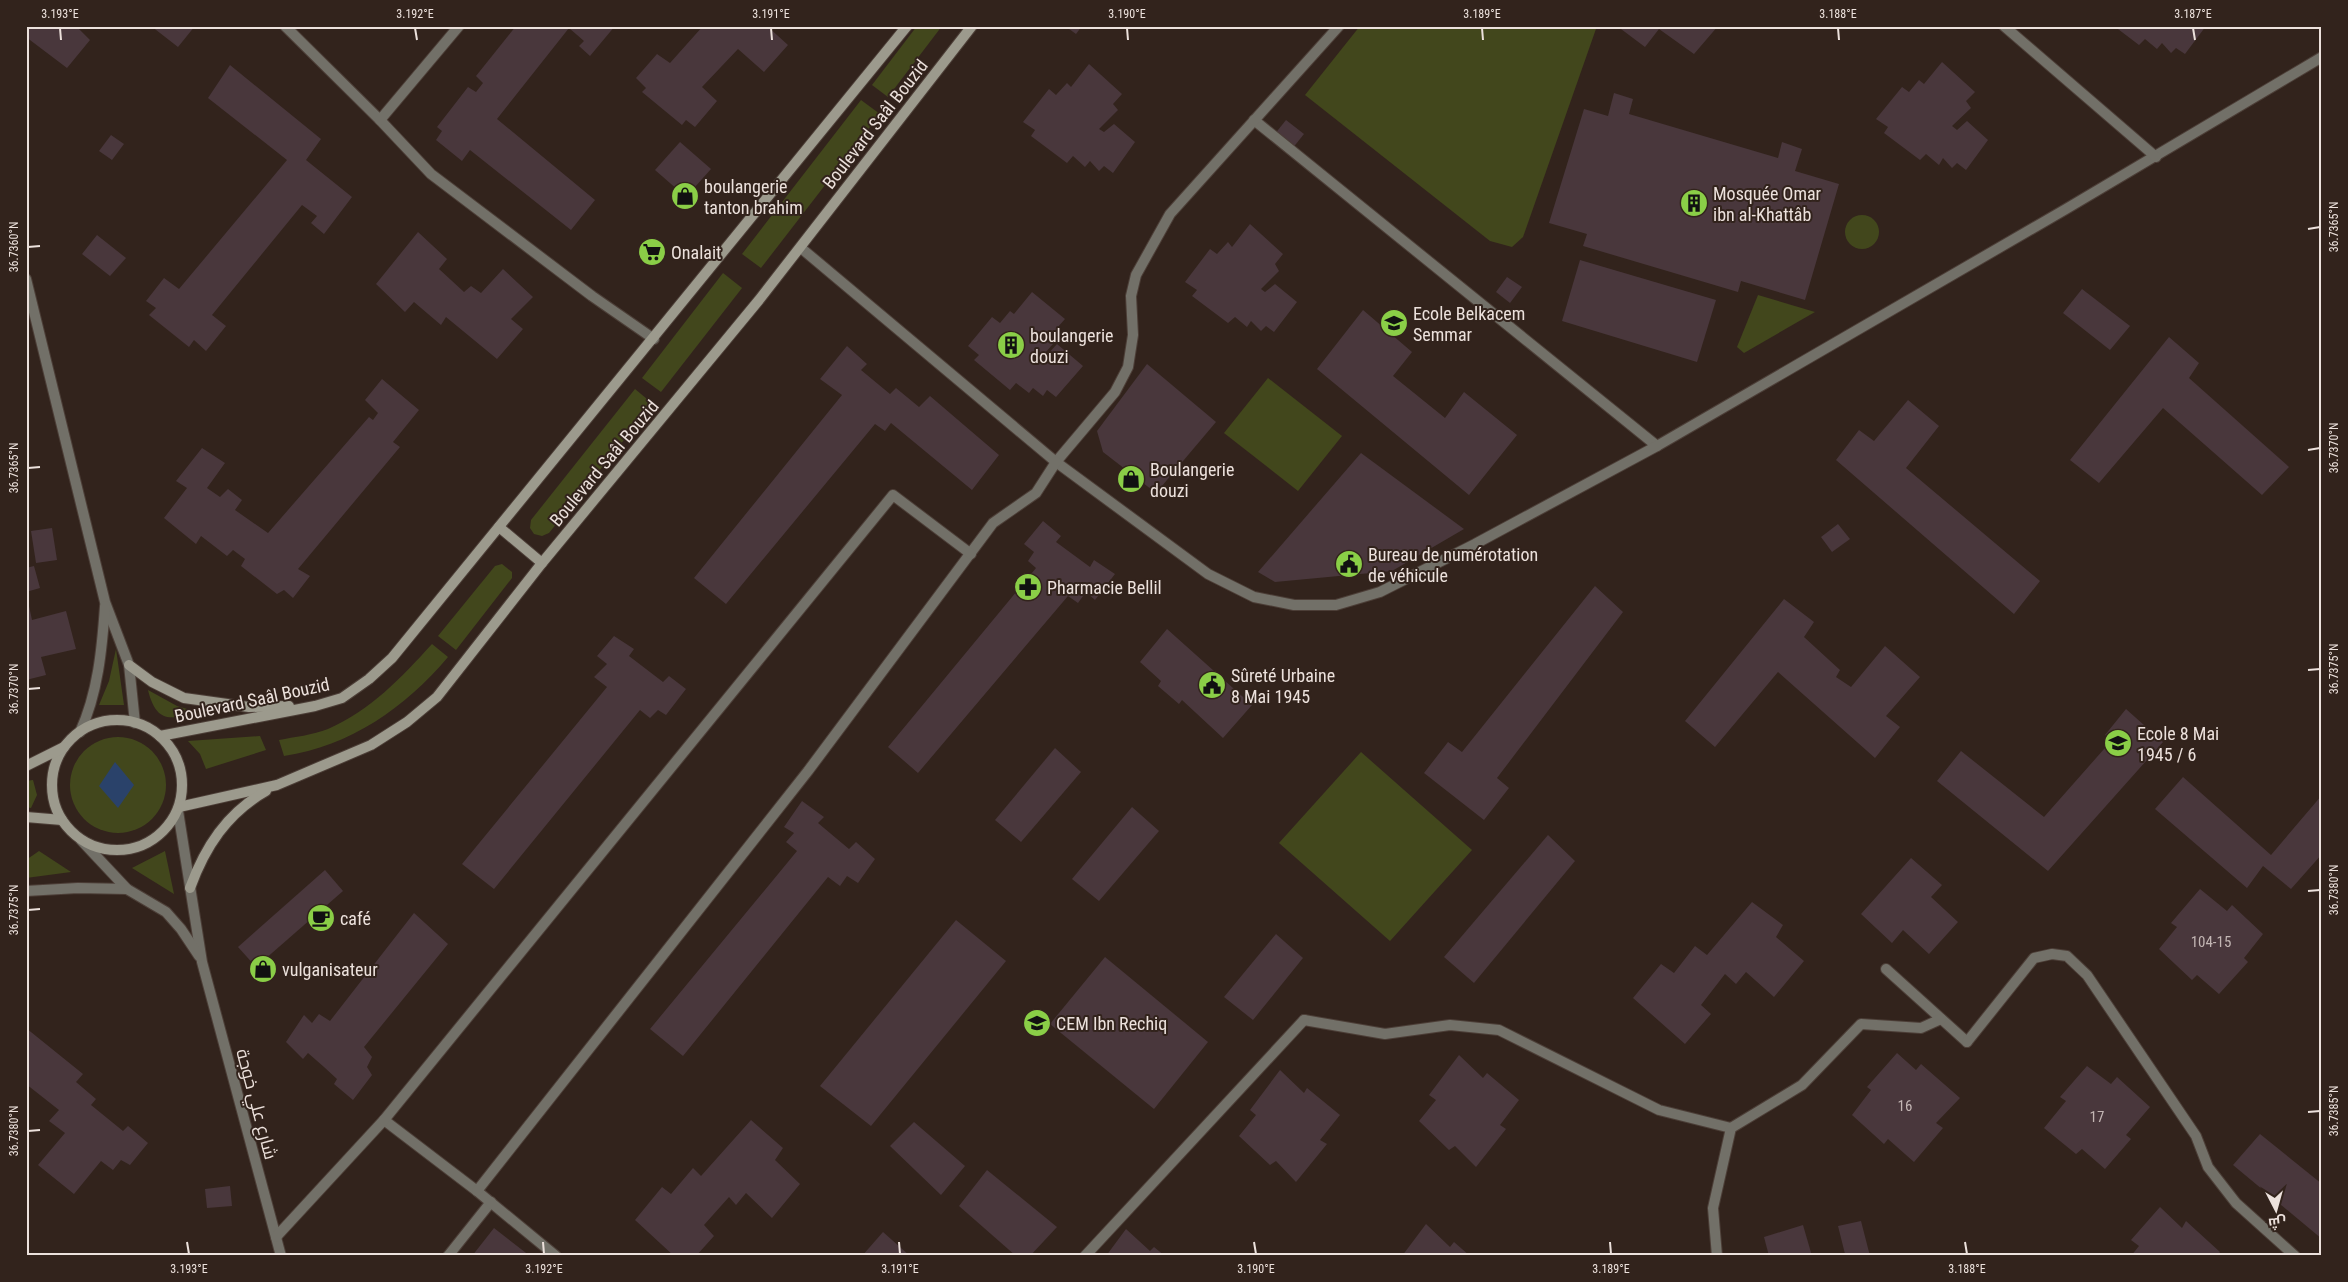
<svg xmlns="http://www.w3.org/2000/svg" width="2348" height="1282" font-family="'Roboto Condensed',Cairo,sans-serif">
<rect width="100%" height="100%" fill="#32231c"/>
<g fill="#42471c">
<polygon points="917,26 942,26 888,97 872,85"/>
<polygon points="1360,26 1597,26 1523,237 1512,247 1490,241 1305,95"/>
<polygon points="861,100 880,114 761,268 742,254"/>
<circle cx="1862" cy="232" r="17"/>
<polygon points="723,273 742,288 661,392 642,378"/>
<polygon points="1758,295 1815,312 1744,353 1737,347"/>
<polygon points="1268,378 1342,436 1298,491 1224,433"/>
<polygon points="635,389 653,404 549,533 542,536 534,534 530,528 531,520"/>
<polygon points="502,564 512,572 512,578 456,650 438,636 495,566"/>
<path d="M432,644L448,657C405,708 350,746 284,756L279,740C294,737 313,735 328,729C371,710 401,678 432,644Z"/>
<polygon points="116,649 124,705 99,705 109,681"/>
<path d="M148,690L177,706L194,711C168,723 155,719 148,690Z"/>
<polygon points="260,736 266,750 206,769 200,754 188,741"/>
<circle cx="118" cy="785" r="48"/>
<polygon points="1361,752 1472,850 1390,941 1279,843"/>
<polygon points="33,780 37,795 31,808 26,807 26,781"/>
<polygon points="39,851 71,872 26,878 26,860"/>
<polygon points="165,851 174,894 132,868"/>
</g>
<polygon fill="#2a426a" points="115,762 134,785 118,808 99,786"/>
<g fill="#49373c">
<polygon points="26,26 78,26 77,27 90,40 67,68 26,37"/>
<polygon points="151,26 195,26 178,47"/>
<polygon points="516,26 615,26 590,56 579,46 584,41 569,28 497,119 595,200 571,230 470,150 462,161 436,140 442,131 437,127 468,87 476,92 483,83 476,76"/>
<polygon points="703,26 767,26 788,45 764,72 738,49 702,87 717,101 695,127 686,120 682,125 642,92 646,88 636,78 657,54 670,63"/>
<polygon points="1065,26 1082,26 1076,34"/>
<polygon points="1617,26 1718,26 1694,54 1659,29 1645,47"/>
<polygon points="2114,26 2206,26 2185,54 2176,48 2171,53 2162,43 2157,49 2145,39 2139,45"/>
<polygon points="1942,62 1975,92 1966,101 1971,108 1952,126 1957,130 1967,121 1988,140 1966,170 1957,163 1952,168 1943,158 1939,165 1926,154 1920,160 1884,133 1888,127 1876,119 1902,87 1909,92 1919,80 1924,84"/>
<polygon points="1089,64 1122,94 1113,104 1118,110 1099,129 1104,132 1114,124 1135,142 1113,173 1104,166 1099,171 1090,161 1085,167 1073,156 1067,163 1031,136 1035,130 1023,122 1049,89 1056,95 1067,83 1071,87"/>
<polygon points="230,65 321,139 306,160 352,197 324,234 311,223 317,216 302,205 212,315 226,326 206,351 194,340 189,347 149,315 156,308 146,301 164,278 179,289 287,160 208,98"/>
<polygon points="1614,93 1633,99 1629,114 1778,158 1782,142 1802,149 1795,171 1839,184 1805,300 1741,281 1738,292 1583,246 1587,234 1549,223 1584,109 1608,116"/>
<polygon points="1286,120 1304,134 1292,149 1274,135"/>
<polygon points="111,135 124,144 112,160 99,151"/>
<polygon points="680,142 711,169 686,197 655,170"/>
<polygon points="1250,224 1283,254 1275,264 1279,271 1261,289 1265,292 1275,284 1297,302 1274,332 1266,326 1261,331 1251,321 1247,327 1235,317 1228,323 1192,296 1197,290 1185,282 1210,249 1217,254 1228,242 1232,247"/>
<polygon points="418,232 447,259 439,269 464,292 471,286 481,293 503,269 533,297 511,319 523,329 497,359 446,317 441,325 414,302 405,312 376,284"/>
<polygon points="97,235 126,258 110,276 82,254"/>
<polygon points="1580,260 1716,300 1697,362 1562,321"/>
<polygon points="1507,277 1522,287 1510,303 1496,292"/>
<polygon points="2082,289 2130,326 2110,350 2063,313"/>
<polygon points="1032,292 1065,319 1057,328 1061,335 1045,353 1047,355 1057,344 1083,366 1056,397 1047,390 1043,396 1033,388 1029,393 1016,383 1010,390 974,360 979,355 968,346 992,317 1000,323 1010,311 1014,314"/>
<polygon points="1363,310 1412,352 1393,376 1445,418 1464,392 1517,435 1469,495 1317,369"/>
<polygon points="2169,337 2199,363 2189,378 2289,467 2262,495 2163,408 2099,483 2070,460"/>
<polygon points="847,346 867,364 861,370 890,394 896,388 919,407 930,396 999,455 972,490 891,423 885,431 875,424 726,604 694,578 842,395 820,379"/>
<polygon points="1147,364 1216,422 1156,493 1103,452 1097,431"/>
<polygon points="382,379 419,410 393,442 400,447 298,569 310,576 293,598 284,590 277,594 241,566 245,559 233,550 227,556 201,536 196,544 164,518 187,488 176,481 202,448 225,463 207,488 220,497 228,489 242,500 235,510 268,533 369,417 373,420 378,413 365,400"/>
<polygon points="1908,400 1939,426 1906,468 2040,581 2014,614 1836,460 1859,430 1874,441"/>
<polygon points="1361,453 1464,529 1392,571 1275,582 1258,572"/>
<polygon points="1043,521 1061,536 1056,542 1090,567 1094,560 1115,574 1095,600 1086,592 1078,603 1068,596 918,773 888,747 1036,568 1028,561 1034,552 1024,544"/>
<polygon points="1838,524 1850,539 1832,552 1821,537"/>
<polygon points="52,528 57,560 36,563 31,531"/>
<polygon points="34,566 40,588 26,592 26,568"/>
<polygon points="1595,586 1623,612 1497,778 1509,788 1484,820 1424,773 1448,742 1462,752"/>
<polygon points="1784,599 1814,622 1804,637 1840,670 1836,677 1851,687 1885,646 1920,677 1886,716 1900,727 1875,758 1778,672 1715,747 1685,721"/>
<polygon points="29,606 32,620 66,611 76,649 41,657 46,675 26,680 26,607"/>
<polygon points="1167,629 1252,705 1223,738 1182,700 1179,704 1158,686 1161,681 1140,662"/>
<polygon points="614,636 634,649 629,656 663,682 669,676 686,689 666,715 658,710 650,718 640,710 494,889 462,864 607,687 594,677 607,664 597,656"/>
<polygon points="2126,709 2163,742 2048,871 1937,781 1961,751 2044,817 2112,740 2105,735"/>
<polygon points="1055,748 1081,772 1021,842 995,820"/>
<polygon points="2183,777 2271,855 2322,795 2322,854 2291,889 2263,866 2247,888 2155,809"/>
<polygon points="802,801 824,817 818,823 849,849 856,842 875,859 858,883 847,876 840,886 828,877 683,1056 650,1029 797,851 786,842 794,833 784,827"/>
<polygon points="1132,807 1159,831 1099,901 1072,879"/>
<polygon points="1548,835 1575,861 1474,983 1444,957"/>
<polygon points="1911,858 1942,885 1931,897 1958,922 1929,954 1903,930 1892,943 1861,914"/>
<polygon points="325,870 343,891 256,967 238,947"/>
<polygon points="2200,889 2227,911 2232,905 2263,934 2244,958 2248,962 2219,994 2197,975 2192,980 2159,949 2177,927 2171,923"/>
<polygon points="1752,902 1783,925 1776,937 1804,961 1774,997 1746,972 1736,984 1725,974 1701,1005 1711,1014 1685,1044 1633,998 1661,964 1674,973 1695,946 1707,955"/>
<polygon points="414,913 448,944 364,1047 372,1057 367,1067 372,1075 353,1100 334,1084 337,1079 324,1067 308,1053 303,1059 286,1042 304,1015 312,1023 319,1014 330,1021"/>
<polygon points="956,920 1006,961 871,1126 820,1086"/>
<polygon points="1276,934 1303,958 1253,1020 1224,997"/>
<polygon points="1105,957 1208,1042 1154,1109 1050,1024"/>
<polygon points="26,1028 83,1074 76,1082 96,1099 91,1105 123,1131 128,1126 148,1143 130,1165 121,1160 113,1170 101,1161 74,1194 38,1165 65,1133 49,1121 59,1110 26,1084"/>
<polygon points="1897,1053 1916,1070 1921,1064 1960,1098 1936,1123 1943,1128 1914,1162 1888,1139 1884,1144 1852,1115 1871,1090 1867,1087"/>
<polygon points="1459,1055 1483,1078 1487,1073 1519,1100 1500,1125 1506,1129 1476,1167 1455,1146 1449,1150 1419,1121 1436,1100 1429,1095"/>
<polygon points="2087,1066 2111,1084 2117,1077 2150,1107 2126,1135 2131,1139 2105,1169 2082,1149 2076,1154 2044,1128 2066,1101 2060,1097"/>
<polygon points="1280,1070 1304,1093 1307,1088 1340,1115 1320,1140 1327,1144 1296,1182 1276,1161 1270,1165 1239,1136 1256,1115 1250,1110"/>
<polygon points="751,1120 783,1148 775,1160 800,1184 772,1218 746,1193 736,1205 729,1197 704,1225 714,1236 696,1256 674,1256 635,1220 662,1187 671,1194 693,1168 701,1176"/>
<polygon points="914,1122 965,1166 941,1195 890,1146"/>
<polygon points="2260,1134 2322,1184 2322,1239 2233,1165"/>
<polygon points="987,1170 1057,1227 1030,1256 1016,1256 959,1206"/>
<polygon points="230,1186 232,1206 207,1208 205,1189"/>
<polygon points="2160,1207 2182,1228 2186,1221 2220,1252 2217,1256 2131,1256 2139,1246 2131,1240"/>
<polygon points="1861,1221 1870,1256 1842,1256 1845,1254 1838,1226"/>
<polygon points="1426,1224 1450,1247 1454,1242 1470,1256 1402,1256"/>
<polygon points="1803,1225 1812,1256 1769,1256 1764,1237"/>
<polygon points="494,1228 530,1256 472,1256"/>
<polygon points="1126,1229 1150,1251 1154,1247 1165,1256 1106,1256"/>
<polygon points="883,1232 910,1256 862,1256"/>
</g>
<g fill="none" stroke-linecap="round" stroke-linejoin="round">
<g stroke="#4c3e37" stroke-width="12">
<g id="pedestrian">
<polyline points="1254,120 1657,446"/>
<polyline points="1886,969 1967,1042"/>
<polyline points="1304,1020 1385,1034 1450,1025 1499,1030 1659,1110 1731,1128"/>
<polyline points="448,1256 491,1202"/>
<polyline points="1717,1256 1713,1208 1731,1128 1802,1085 1861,1024 1921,1028 1941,1019"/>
</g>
</g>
<g stroke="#4c3e37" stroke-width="12">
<g id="minor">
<polyline points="285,26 380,120 431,174 592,296 654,339"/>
<polyline points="1339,26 1170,214 1136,275 1131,296 1133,335 1128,367 1115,392 1056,462 1208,574 1254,597 1294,605 1336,605 1380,592 1475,544 1657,446 2066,209 2322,57"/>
<polyline points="2004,26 2156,157"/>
<polyline points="380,120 459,26"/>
<polyline points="178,811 202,962 281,1256"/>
<polyline points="81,840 127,889 166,912 181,929 199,956"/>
<polyline points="26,891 78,888 127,889"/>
<polyline points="1967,1042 2034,958 2052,954 2067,956 2087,975 2196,1136 2208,1167 2236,1203 2295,1256"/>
<polyline points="384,1120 477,1191 556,1256"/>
<polyline points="477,1191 808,771 993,523 1036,493 1056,462 801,248"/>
<polyline points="276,1237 384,1120 893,495 971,554"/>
<polyline points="1085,1256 1304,1020"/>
</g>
</g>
<g stroke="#4c3e37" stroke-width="12">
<g id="tertiary">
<polyline points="26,279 105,602 129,665 135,723"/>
<path d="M80,732C98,693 102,649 105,606"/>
</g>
</g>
<g stroke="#4c3e37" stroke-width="12">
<g id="secondary">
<polyline points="499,527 542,563"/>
<polyline points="129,665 152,682 184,698 249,707 289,706"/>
<circle cx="117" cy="785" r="65"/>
<polyline points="160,736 315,706 342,698 369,679 392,658 907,26"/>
<polyline points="26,766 64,747"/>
<polyline points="179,807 277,785 371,745 407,722 437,697 542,563 759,300 972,26"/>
<polyline points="26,817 62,820"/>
<path d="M190,888C205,847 227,813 266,791"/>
</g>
</g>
<use href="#pedestrian" stroke="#727068" stroke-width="10"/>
<use href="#minor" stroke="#727068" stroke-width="10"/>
<use href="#tertiary" stroke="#727068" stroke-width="10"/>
<use href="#secondary" stroke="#9c9a8d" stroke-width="10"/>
</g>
<path fill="none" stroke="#ece1dc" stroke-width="2" d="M60,28L61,40M415,28L417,40M771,28L772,40M1127,28L1128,40M1482,28L1483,40M1838,28L1839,40M2193,28L2195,40M2308,229L2320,227M28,247L40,246M2308,450L2320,448M28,468L40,467M2308,670L2320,669M28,689L40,688M2308,891L2320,890M28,910L40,909M2308,1112L2320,1111M28,1131L40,1130M187,1242L189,1254M543,1242L544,1254M899,1242L900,1254M1254,1242L1256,1254M1610,1242L1611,1254M1965,1242L1967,1254"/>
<defs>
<g id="shop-disc" transform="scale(1.4375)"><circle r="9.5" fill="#8ace47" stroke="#32231c"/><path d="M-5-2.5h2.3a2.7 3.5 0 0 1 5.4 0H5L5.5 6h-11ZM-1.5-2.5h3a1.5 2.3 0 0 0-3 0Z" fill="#111"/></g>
<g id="building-disc" transform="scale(1.4375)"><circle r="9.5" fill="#8ace47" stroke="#32231c"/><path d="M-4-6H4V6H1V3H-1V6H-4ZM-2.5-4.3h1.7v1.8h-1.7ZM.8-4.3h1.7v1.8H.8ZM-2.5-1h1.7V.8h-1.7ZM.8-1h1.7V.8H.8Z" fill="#111"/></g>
<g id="supermarket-disc" transform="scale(1.4375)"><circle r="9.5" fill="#8ace47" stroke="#32231c"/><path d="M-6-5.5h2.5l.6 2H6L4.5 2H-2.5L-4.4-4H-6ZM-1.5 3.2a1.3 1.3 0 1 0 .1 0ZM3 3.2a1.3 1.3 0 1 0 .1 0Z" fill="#111"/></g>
<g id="school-disc" transform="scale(1.4375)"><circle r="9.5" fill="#8ace47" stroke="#32231c"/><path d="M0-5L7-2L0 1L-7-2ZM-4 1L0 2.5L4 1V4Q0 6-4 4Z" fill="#111"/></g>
<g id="civic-disc" transform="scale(1.4375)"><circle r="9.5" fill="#8ace47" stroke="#32231c"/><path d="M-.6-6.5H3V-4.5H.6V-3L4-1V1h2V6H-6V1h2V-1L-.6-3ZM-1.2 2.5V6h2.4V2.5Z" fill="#111"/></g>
<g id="pharmacy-disc" transform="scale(1.4375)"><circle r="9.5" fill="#8ace47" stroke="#32231c"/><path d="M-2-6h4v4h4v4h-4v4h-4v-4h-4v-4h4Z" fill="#111"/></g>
<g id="cafe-disc" transform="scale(1.4375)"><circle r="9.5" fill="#8ace47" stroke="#32231c"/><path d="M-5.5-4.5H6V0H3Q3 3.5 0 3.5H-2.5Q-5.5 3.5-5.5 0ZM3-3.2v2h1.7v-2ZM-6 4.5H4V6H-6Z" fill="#111"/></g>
</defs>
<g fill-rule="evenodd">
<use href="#shop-disc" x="685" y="196"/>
<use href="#building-disc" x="1694" y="203"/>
<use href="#supermarket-disc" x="652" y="252"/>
<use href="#school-disc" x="1394" y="323"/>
<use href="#building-disc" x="1011" y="345"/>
<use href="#shop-disc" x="1131" y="479"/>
<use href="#civic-disc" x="1349" y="564"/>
<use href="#pharmacy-disc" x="1028" y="587"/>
<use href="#civic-disc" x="1212" y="685"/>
<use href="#school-disc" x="2118" y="743"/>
<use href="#cafe-disc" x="321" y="918"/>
<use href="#shop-disc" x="263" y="969"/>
<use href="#school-disc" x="1037" y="1023"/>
</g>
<g text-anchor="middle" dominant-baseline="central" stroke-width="4" stroke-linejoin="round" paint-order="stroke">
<g font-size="15" fill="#c3b6b4">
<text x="2211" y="942">104-15</text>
<text x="1905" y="1106">16</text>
<text x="2097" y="1117">17</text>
</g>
<g font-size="18" fill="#ece1dc" stroke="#32231c">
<text transform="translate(875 124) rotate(-52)">Boulevard Saâl Bouzid</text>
<text transform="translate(604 463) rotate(-50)">Boulevard Saâl Bouzid</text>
<text transform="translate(252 700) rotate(-12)">Boulevard Saâl Bouzid</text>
<text transform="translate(257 1104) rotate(75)">شارع علي خوجة</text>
</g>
<g font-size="18" fill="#ece1dc" stroke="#32231c" text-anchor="start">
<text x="704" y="186">boulangerie<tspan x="704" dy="21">tanton brahim</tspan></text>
<text x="1713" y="193">Mosquée Omar<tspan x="1713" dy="21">ibn al-Khattâb</tspan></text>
<text x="671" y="252">Onalait</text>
<text x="1413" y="313">Ecole Belkacem<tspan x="1413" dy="21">Semmar</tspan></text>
<text x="1030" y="335">boulangerie<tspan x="1030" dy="21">douzi</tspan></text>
<text x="1150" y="469">Boulangerie<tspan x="1150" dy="21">douzi</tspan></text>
<text x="1368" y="554">Bureau de numérotation<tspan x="1368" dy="21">de véhicule</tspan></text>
<text x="1047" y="587">Pharmacie Bellil</text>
<text x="1231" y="675">Sûreté Urbaine<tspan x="1231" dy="21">8 Mai 1945</tspan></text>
<text x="2137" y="733">Ecole 8 Mai<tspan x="2137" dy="21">1945 / 6</tspan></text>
<text x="340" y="918">café</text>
<text x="282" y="969">vulganisateur</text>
<text x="1056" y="1023">CEM Ibn Rechiq</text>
</g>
</g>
<rect width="2348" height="1282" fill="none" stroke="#32231c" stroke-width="55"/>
<g transform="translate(2276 1210) rotate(174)" stroke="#32231c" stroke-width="4" paint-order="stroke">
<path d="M0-4L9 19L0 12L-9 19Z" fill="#ece1dc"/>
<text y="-8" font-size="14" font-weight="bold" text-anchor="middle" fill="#ece1dc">ش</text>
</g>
<rect x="28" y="28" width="2292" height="1226" fill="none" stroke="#ece1dc" stroke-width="2"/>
<g font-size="12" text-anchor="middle" fill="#ece1dc">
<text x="60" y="18">3.193°E</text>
<text x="415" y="18">3.192°E</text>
<text x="771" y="18">3.191°E</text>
<text x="1127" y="18">3.190°E</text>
<text x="1482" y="18">3.189°E</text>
<text x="1838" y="18">3.188°E</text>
<text x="2193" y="18">3.187°E</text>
<text transform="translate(2334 227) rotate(-90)" y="4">36.7365°N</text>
<text transform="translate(14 247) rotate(-90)" y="4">36.7360°N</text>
<text transform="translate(2334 448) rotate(-90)" y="4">36.7370°N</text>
<text transform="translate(14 468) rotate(-90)" y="4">36.7365°N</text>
<text transform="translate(2334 669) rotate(-90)" y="4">36.7375°N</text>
<text transform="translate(14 689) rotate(-90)" y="4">36.7370°N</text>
<text transform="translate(2334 890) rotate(-90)" y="4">36.7380°N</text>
<text transform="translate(14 910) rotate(-90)" y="4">36.7375°N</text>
<text transform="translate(2334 1111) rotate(-90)" y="4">36.7385°N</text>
<text transform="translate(14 1131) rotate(-90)" y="4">36.7380°N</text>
<text x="189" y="1273">3.193°E</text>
<text x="544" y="1273">3.192°E</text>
<text x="900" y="1273">3.191°E</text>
<text x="1256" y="1273">3.190°E</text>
<text x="1611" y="1273">3.189°E</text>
<text x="1967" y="1273">3.188°E</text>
</g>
</svg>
